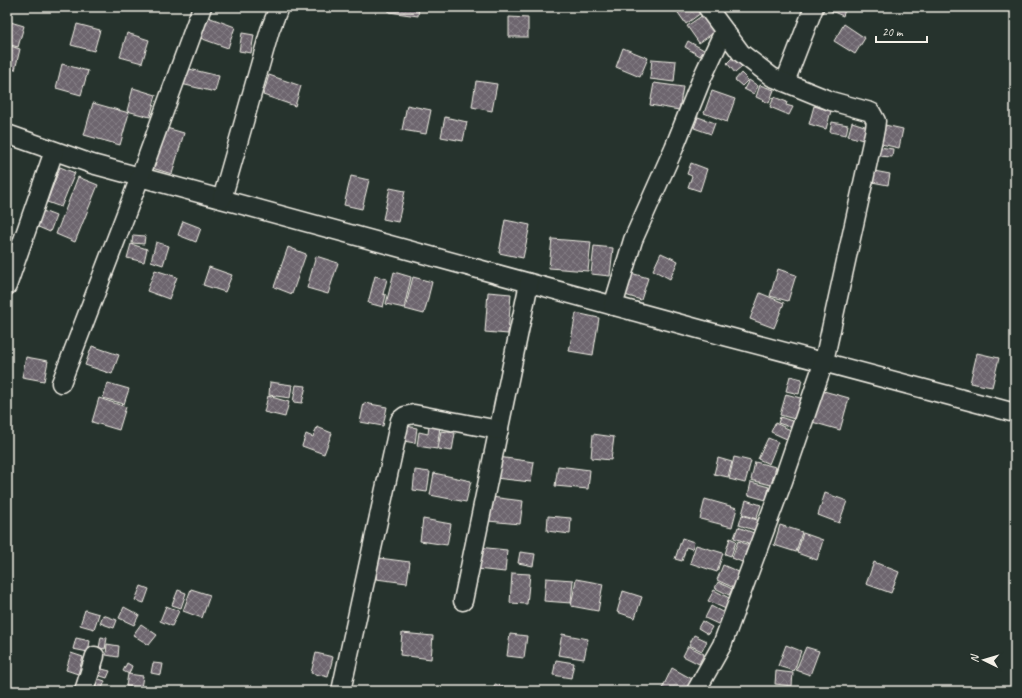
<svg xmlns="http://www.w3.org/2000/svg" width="1022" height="698" font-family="Caveat,sans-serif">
<defs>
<pattern id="building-cross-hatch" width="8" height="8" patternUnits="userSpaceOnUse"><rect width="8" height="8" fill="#6d656e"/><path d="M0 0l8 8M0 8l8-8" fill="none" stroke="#827c83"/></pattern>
</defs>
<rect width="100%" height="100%" fill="#26332d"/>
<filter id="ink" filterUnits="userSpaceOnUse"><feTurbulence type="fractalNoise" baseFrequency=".025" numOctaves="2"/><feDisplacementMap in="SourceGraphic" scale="8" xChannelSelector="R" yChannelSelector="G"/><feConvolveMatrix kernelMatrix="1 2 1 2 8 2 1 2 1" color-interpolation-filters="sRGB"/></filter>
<g filter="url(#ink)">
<g fill="url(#building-cross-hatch)" stroke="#f4f1e8">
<polygon points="389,7 419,7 418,16 389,12"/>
<polygon points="674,7 696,7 701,13 686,24"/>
<polygon points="822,7 846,7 843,16"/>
<polygon points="703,15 715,32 699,43 687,26"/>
<polygon points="208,17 235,27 228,48 200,38"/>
<polygon points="509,17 528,18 528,37 509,37"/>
<polygon points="7,21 24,26 18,47 7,44"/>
<polygon points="77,24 100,30 94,51 71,45"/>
<polygon points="844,24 865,38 855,54 834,41"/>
<polygon points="127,33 149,40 142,63 120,57"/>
<polygon points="242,33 254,35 251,53 239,51"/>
<polygon points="688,41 704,50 700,56 685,47"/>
<polygon points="7,45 20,49 15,70 7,68"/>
<polygon points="623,48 648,58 640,77 616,67"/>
<polygon points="733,57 742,67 735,73 727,63"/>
<polygon points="652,59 676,61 674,82 650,79"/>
<polygon points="62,64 88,71 81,95 56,88"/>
<polygon points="185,68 219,76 215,92 181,84"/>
<polygon points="741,73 748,80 742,86 735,80"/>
<polygon points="269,75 301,86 295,106 263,95"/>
<polygon points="749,80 758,86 754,94 744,89"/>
<polygon points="476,81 497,84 492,111 472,107"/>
<polygon points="654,83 683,87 679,110 650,105"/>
<polygon points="760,85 774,90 769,103 756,97"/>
<polygon points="133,88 156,95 150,117 127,111"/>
<polygon points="712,91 735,99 727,122 704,113"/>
<polygon points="774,97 787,102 786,105 793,107 789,115 770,107"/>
<polygon points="93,103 129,113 120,145 84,135"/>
<polygon points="407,105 431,110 426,134 402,130"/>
<polygon points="814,106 831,111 826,129 809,124"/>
<polygon points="445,117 467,122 463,141 441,137"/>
<polygon points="698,117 715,123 711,134 694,128"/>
<polygon points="832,122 848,125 846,135 830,132"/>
<polygon points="852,122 871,128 867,141 848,136"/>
<polygon points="885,125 903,129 899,148 881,144"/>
<polygon points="163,127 184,133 172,174 152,168"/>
<polygon points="880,147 893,149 892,157 878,156"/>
<polygon points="691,163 707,169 700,191 688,187 692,176 687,174"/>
<polygon points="60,167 75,173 61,207 47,202"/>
<polygon points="874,171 890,174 888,185 872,182"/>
<polygon points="351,176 369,180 362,209 344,205"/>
<polygon points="78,177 98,185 75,242 56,234"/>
<polygon points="390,188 405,191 398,222 383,219"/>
<polygon points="43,211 56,216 50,232 36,226"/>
<polygon points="505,220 530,225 523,258 499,253"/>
<polygon points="183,221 201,228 196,242 178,235"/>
<polygon points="133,235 145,236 144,244 132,243"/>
<polygon points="552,239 591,242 588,271 549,268"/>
<polygon points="156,242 169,246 163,265 151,261"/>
<polygon points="131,244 147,249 144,262 127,258"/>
<polygon points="594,246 613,248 610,276 591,274"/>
<polygon points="288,247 306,254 292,294 274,287"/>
<polygon points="661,253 678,261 670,279 653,270"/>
<polygon points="316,256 338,263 328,294 307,288"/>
<polygon points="209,267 232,275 225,292 203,285"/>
<polygon points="778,269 796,275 788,301 770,296"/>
<polygon points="155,270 177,277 169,299 147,291"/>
<polygon points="394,272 411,277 404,308 386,304"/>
<polygon points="631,273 648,278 641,300 625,295"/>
<polygon points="375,276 387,279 383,294 386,295 383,307 368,303"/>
<polygon points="413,277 432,282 424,314 405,309"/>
<polygon points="488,292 511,294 508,334 485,332"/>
<polygon points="760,293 784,303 774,328 750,319"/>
<polygon points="576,313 599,318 593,355 569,351"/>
<polygon points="92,346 119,355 112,374 85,365"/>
<polygon points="977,353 999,358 992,387 970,383"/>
<polygon points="26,357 48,361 44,381 22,377"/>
<polygon points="790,376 802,379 799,394 786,391"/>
<polygon points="270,382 292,385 290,398 269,395"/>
<polygon points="108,383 129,389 124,404 103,398"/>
<polygon points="296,385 306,386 302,403 293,402"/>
<polygon points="820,390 849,398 840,430 812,422"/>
<polygon points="786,394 804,399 798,420 780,415"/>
<polygon points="268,396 289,402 285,417 264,412"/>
<polygon points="99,398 126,407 119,430 92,422"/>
<polygon points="364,403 387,407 383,426 360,422"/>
<polygon points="780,417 795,422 793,428 778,423"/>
<polygon points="775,423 793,431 789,440 771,432"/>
<polygon points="401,425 417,428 415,443 398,440"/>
<polygon points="429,426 440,427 437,449 417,446 419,432 428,434"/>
<polygon points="317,427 332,433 324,454 302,446 306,434 313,437"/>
<polygon points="441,431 455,433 452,451 438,449"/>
<polygon points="593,434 614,437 611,460 591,458"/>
<polygon points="768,438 778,442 769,464 758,459"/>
<polygon points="498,457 534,462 531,482 495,478"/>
<polygon points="734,457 751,461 745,483 729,479"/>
<polygon points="718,458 732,462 728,477 714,474"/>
<polygon points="755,462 776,467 771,485 751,480"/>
<polygon points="558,466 590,470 588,489 555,486"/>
<polygon points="415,470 430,472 427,492 413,490"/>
<polygon points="434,473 471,481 466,502 430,495"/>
<polygon points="751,482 769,487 766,500 748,495"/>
<polygon points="825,493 847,501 839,523 818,515"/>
<polygon points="491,497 523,501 520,524 488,521"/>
<polygon points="705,499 737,508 732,527 700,519"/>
<polygon points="746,500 761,505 756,519 742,514"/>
<polygon points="742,515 760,521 757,531 739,525"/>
<polygon points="548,516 571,518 570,534 547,531"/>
<polygon points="423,519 451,524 447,545 420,541"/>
<polygon points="780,525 802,532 796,552 774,545"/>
<polygon points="738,527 754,533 751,544 734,538"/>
<polygon points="803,533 823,540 817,560 797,553"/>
<polygon points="682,538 694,542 692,549 686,547 682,561 675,559"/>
<polygon points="730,538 736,541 731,556 725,554"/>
<polygon points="738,541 749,545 742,562 732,558"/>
<polygon points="696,545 723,553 717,572 690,563"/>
<polygon points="478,547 507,550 505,572 476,569"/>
<polygon points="520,552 535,554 533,566 518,563"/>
<polygon points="379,558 410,562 407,583 376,579"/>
<polygon points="874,562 899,572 891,593 866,584"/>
<polygon points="723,565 741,573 734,588 717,580"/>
<polygon points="512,573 530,574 527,604 510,603"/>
<polygon points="546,578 573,580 571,603 544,601"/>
<polygon points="576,579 603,584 598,611 571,606"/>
<polygon points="718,582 732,589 729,595 715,588"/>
<polygon points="141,586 149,589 144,603 135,600"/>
<polygon points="191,589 210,595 202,618 183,611"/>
<polygon points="178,590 186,593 181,608 172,605"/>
<polygon points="714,590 731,599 726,609 708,601"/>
<polygon points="623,591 642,597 635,618 617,612"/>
<polygon points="166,606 179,611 172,626 160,621"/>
<polygon points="711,606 724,613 718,624 705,618"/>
<polygon points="124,607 139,615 134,625 119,618"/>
<polygon points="85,610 99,614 94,629 80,625"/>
<polygon points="103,615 117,620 114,628 100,623"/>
<polygon points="702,621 712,627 708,634 698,628"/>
<polygon points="141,624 157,635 149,645 133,635"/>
<polygon points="402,633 433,636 431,659 400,655"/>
<polygon points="510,634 527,636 524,658 507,656"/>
<polygon points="562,634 588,639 584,659 558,655"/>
<polygon points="694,635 707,641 702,651 689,645"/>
<polygon points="101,637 107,638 105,649 99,648"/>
<polygon points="76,638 90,641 88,652 73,649"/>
<polygon points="107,644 119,646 118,657 106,655"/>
<polygon points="786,645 801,651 794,671 778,666"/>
<polygon points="688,646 704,654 699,664 683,656"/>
<polygon points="806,647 819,651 810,675 796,670"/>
<polygon points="71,653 83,657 78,674 66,670"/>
<polygon points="316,653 333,657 328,677 311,673"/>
<polygon points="556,660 574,663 571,678 553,675"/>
<polygon points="98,663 103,665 102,669 110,671 107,678 94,674"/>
<polygon points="127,663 132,666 129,674 123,671"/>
<polygon points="153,663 163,664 161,675 151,673"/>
<polygon points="672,668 694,680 688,691 661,691"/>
<polygon points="776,671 793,673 792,686 775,684"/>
<polygon points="128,674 143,676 141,688 126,686"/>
<polygon points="93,677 105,681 101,691 87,691"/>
<polygon points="495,684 518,691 493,691"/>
</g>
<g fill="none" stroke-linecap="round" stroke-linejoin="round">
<g stroke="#f4f1e8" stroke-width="21">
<g id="street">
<polyline points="785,82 814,7"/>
<polyline points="7,134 92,164 721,335 1015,413"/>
<polyline points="222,199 270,30 279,7"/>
<polyline points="7,286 54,151"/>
<polyline points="613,306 633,240 674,148 702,78 724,31"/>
<polyline points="61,383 140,177 202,7"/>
<polyline points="463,601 529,283"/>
<polyline points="84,691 95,656"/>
<polyline points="341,691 400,420 405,416 414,414 499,430"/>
<polyline points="696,691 722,645 783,481 824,361 875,129 876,121 871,112 831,101 772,77 741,53 707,7"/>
</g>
</g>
<use href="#street" stroke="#26332d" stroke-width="18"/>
</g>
</g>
<rect width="1022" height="698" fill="none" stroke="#26332d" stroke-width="24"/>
<rect x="12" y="12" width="998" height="674" fill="none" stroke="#f4f1e8" stroke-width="1.5" filter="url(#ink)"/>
<g transform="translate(984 660) rotate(275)" stroke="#26332d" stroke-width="3" paint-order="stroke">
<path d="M0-3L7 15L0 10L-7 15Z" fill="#f4f1e8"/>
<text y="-6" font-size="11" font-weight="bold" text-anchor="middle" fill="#f4f1e8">N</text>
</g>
<path d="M876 36v6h51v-6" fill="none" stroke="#f4f1e8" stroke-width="2"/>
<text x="882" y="36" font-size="12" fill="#f4f1e8" stroke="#26332d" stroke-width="3" paint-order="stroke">20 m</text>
</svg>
